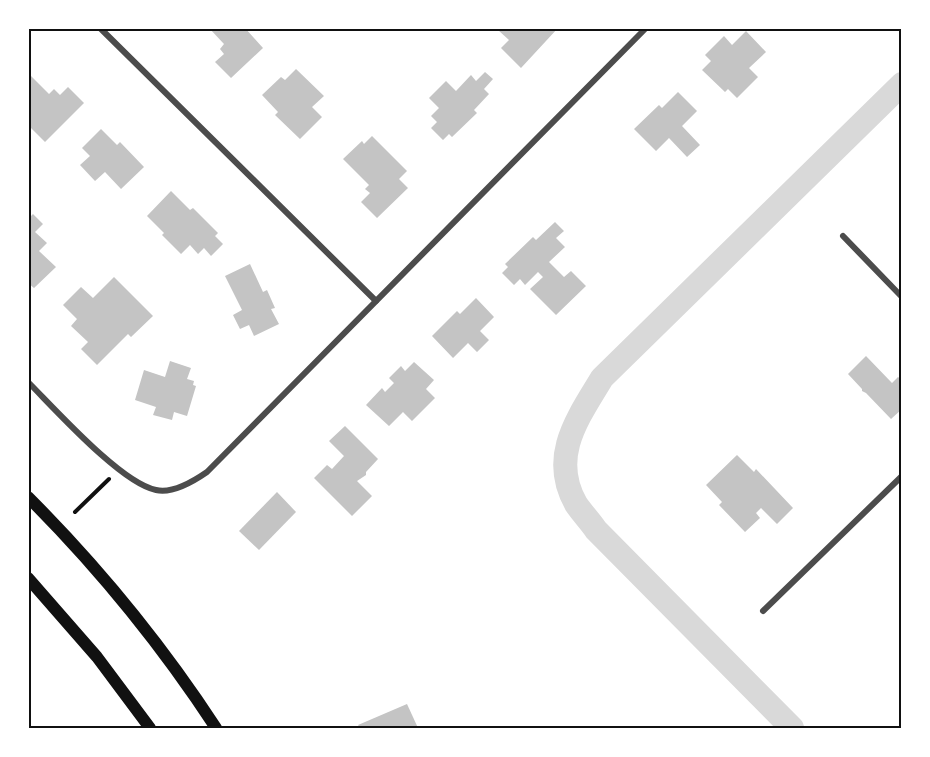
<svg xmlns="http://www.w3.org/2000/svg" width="930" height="757" font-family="'Source Serif 4',serif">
<rect width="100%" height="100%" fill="#fff"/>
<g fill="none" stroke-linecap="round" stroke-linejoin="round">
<path stroke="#d9d9d9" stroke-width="24" d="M792,728L596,530C590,521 582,513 576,504C549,456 578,418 602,378L902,84"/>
</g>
<g fill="#c4c4c4">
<polygon points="209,28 245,28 263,48 231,78 215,62 224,54 220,49 224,44"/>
<polygon points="499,28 558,28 521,68 501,48 509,40 498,30"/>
<polygon points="746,31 766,52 749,68 758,77 737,98 728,89 725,92 702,70 711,61 705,55 724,36 732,45"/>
<polygon points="296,69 324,96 312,107 322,117 300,139 275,115 278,112 262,95 281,77 285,80"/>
<polygon points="485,72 493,79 484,89 489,94 474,110 477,113 452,137 449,134 443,140 431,128 437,122 431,116 439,108 429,98 446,81 456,91 471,75 476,81"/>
<polygon points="28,73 49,94 54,89 60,95 68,87 84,103 45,142 28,125"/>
<polygon points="678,92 697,111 682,126 700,145 687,157 669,138 656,151 634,129 659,105 662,108"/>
<polygon points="101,129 117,145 120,142 144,167 121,189 105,172 95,181 80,165 90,156 82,148"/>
<polygon points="372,136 407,171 399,179 408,188 377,218 361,202 370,193 365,189 369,185 343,159 362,141 364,144"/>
<polygon points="171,191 190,210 193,208 218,233 215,236 223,244 211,256 204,248 198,254 190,245 181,254 162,235 164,233 147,216"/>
<polygon points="28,213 31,216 33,214 43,224 35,232 47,243 39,251 56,267 34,288 28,283"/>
<polygon points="555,222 564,231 556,238 565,247 549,262 564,277 571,271 586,286 556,315 530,289 543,277 538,272 525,285 520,279 514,285 502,273 508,267 505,264 533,237 536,240"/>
<polygon points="250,264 263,292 267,290 275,308 271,309 279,324 254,336 249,325 240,329 233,315 242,310 225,276"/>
<polygon points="114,277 153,316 131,337 128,334 97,365 81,349 88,342 71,326 77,319 63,305 81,287 93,298"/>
<polygon points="476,298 494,317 480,331 489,340 477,352 468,343 453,358 432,336 457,311 460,314"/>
<polygon points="866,356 892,383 898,377 902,380 902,409 891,419 866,393 862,391 862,389 848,374"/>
<polygon points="170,361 191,368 187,379 194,381 193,385 196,386 187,416 174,412 172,420 153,415 156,407 135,400 144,370 165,377"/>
<polygon points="414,362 434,380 426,389 435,398 412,421 403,412 389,426 366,405 382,388 385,392 394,383 389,378 401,366 405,371"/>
<polygon points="345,426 378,459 366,472 366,475 357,481 372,496 352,516 314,478 327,465 332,469 344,456 329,441"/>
<polygon points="737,455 754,472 756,469 793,508 777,524 761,508 756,513 760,518 745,532 719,505 722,502 706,485"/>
<polygon points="277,492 296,512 259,550 239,531"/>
<polygon points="407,704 418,728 360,728 358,725"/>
</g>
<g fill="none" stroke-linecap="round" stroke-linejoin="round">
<polyline stroke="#111" stroke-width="4" points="75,512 109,479"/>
<g stroke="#4c4c4c" stroke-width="6">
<polyline points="100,28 376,301"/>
<polyline points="843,236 902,297"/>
<path d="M28,382C55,409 121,483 156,490C173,494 194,481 207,472L646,28"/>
<polyline points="763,611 902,476"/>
</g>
<g stroke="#111" stroke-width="12">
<path d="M28,497C99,568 161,644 216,728"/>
<polyline points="28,578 97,657 150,728"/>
</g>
</g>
<rect width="930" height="757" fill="none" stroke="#ffffff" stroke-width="60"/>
<rect x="30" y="30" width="870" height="697" fill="none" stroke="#111" stroke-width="2"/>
</svg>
